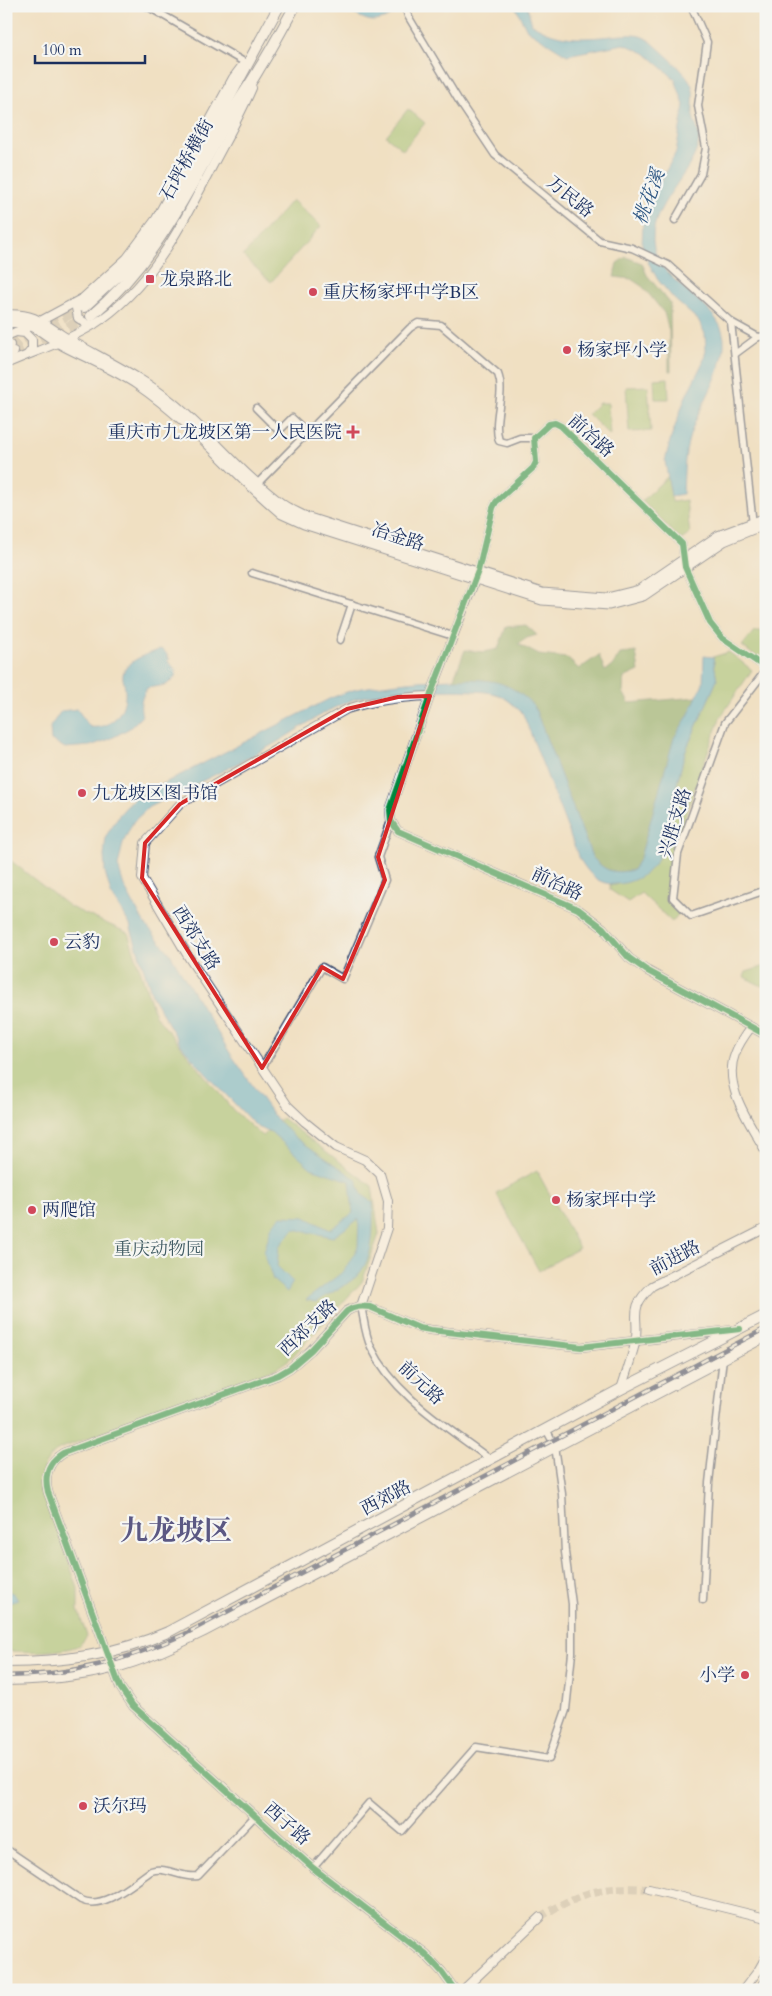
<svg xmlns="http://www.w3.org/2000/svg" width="772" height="1996" font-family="Cardo,'Noto Serif SC',serif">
<rect width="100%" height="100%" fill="#f6f6f2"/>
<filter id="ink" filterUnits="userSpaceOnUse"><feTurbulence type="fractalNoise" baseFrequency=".02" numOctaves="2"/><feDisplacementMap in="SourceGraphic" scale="10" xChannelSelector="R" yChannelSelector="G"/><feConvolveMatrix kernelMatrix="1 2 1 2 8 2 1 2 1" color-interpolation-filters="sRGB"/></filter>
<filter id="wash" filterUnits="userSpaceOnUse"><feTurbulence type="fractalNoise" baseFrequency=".0096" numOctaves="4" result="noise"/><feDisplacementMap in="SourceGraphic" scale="20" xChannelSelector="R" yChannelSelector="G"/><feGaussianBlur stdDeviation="1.12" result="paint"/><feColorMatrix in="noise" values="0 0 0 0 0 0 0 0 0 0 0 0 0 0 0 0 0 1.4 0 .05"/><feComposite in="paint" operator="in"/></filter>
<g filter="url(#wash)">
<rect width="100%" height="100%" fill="#f0e0c2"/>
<g fill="#96c16f" stroke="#587866">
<polygon points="408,109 425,123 403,150 386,136"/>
<polygon points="292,200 321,226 271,282 243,256"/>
<polygon points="668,378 669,399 655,399 654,379"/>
<polygon points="648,386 651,431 629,432 626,387"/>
<polygon points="599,403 608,403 610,436 588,414"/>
<polygon points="668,476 672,502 686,500 690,534 681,540 642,501"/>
<polygon points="754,631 766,631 766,657 760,660 742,646"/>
<polygon points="729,652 752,670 720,718 673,850 668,898 680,912 672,922 641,893 628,902 610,890 610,884 616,885 658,859 685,752 717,680 713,657"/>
<path d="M6,857L70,907L128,933L155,1015L233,1110L262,1136L282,1118L372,1186L379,1234L362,1282L290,1359L275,1369L59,1449C42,1463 40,1471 44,1493L78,1588V1610L87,1636C85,1639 82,1643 79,1645C66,1653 22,1652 6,1651Z"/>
<polygon points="766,966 766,988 744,977 746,972"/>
<polygon points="537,1171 579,1248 539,1271 496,1193"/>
</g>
<g fill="#78a762" stroke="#4a6b60">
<polygon points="626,257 642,263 647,275 670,303 671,371 669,371 669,331 664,313 643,287 631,279 614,277 617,263"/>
<path d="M526,625L537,635L527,638L518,644L539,655L567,658L579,669L599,655L605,671L612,666L620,654L636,652L639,671L624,678L623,692L629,703L697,697L688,716L676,736L640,858L633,870C613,874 606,872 592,857L534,706L453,680L465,650L484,652L498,649L506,627Z"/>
</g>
<g fill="#5ab4d8" stroke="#3a729b">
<path d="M340,6H368L374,9L382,6H407C373,27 374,25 340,6Z"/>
<path d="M515,6H527L532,24C558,41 582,39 612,36C622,35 636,33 645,38C649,40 654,44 657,47C666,55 689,75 692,86C695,96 692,106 693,116C694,123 699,130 699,138C697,173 645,206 654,248C662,287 728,305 724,346C722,374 703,401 693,427C684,448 684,471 683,494L671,496L665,461L670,441L685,398L703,362L706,350L705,334L699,321L674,299L658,280L648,262L642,245L643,222L653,196L676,152L684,105L675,79L645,53L624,44L567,55L527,30Z"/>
<path d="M161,649L167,654L169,663L176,670L175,678L166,685L147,688C141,699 139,704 142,716L130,728L110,739L90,746L65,748L51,740L50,727L61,711L77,709L90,727C111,730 127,711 125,690C125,684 121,677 124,671C131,658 149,654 161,649Z"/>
<path d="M704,656L713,657L717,680L685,752L658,858C655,863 652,868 648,871C636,882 615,888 600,881C591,877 584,866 579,858L523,714C516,707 508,699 499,695C478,686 377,691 355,699C325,709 299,730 272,745C232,767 190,787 149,807L133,822L123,843L118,866L124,886L144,923L169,952L230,1053L276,1119L296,1138L356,1179L362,1195L373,1202C373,1227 375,1259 356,1277C344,1287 328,1294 316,1302L306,1300L344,1271L358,1247L359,1219L333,1237L294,1229L279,1246L277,1266L293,1282L287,1292L273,1280L264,1252L272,1226L281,1216L305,1217L330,1230L353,1213L350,1181L311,1168L271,1132L257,1127L209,1077L181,1045L153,998L130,925L111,894L105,872L104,856L106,836L119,815L133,799L331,698C339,695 348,691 357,689C388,683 474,673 502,684C514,688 525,697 534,706L592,857C606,872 613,874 633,870L640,858L674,738L688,716L703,683Z"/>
<polygon points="6,1590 14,1594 18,1600 6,1604"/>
</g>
</g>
<g filter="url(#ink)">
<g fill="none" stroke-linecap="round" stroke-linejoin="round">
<path stroke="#c5bdae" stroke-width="8" stroke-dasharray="8 4" stroke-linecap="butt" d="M540,1917C580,1892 602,1886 649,1889"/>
<g stroke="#c5bdae" stroke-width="10" stroke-dasharray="10 5" stroke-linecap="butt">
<polyline points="9,345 84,307"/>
<polyline points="13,352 89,317"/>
</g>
<g stroke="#3b4a6d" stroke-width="9">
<g id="minor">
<polyline points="147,6 244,62"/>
<polyline points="405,6 408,16 459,101 495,155 600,241 632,248 668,265 731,322 758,337 766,336"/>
<polyline points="675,220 701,174 706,148 698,106 707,42 691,6"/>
<polyline points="731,322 753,525"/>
<polyline points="735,354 758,337"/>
<polyline points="256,408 279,431 292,418 307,432"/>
<path d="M255,486L410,328L418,323L441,325L498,374C506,395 492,419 499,441L507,443L520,438H534"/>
<polyline points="478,571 493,508 496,502 533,468 536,462 534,438 549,424 555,423 561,426 682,544 685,567 710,623 722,638 766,668"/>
<polyline points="252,573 453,636"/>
<polyline points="340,640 352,604"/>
<polyline points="766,670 725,723 678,854 673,898 691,916 766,890"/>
<polyline points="262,1068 322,967 343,979 385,880 378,857 391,821"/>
<path d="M361,1306C364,1319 365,1335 371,1347C395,1397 448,1427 491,1460"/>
<polyline points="703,1600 709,1483 723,1358"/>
<path d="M6,1849L81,1900C103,1911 133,1883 151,1871C168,1866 181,1879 198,1876L255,1816"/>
<polyline points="313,1868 369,1803 402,1831 476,1747 549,1759 566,1710 572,1653 572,1604 565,1552 562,1494 555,1446 546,1429"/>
</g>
</g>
<g stroke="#3b4a6d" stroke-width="10">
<g id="tertiary">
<polyline points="82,299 76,308 78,318 87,324 93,325"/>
<polyline points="16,332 25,333 32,340 32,349 28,354"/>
<polyline points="6,336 33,325 83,298 127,258 156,219 233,78 242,66"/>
<path d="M6,364C35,351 66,342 93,325C150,289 181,227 211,169C225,142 240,116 252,88"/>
<polyline points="477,575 430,696 390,810 391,821 398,831 578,909 603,928 629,958 646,970 766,1035"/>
<path d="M751,1027C745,1035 738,1045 735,1054C722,1087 751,1124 766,1152"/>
<path d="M361,1306L387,1228L388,1201L380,1174L365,1160L336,1147L305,1122L288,1106L189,958L142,878L145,843L180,804L347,709C375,700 401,697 430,696"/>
<path d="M621,1389C626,1374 631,1359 635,1344C641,1316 626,1311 652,1286L766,1228"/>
<polyline points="649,1889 766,1918"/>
<path d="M455,1990L442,1972L425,1954L313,1868L133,1706L120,1687L48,1492C44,1476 48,1462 63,1453L278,1375L290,1368L311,1350L347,1311C355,1306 361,1306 370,1307L419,1328L431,1330L581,1347L733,1330"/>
<polyline points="463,1990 540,1917"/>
<polyline points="743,1990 758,1971 766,1957"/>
<polyline points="759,1990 766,1981"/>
</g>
</g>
<g stroke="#3b4a6d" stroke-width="11">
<g id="secondary">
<path d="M6,315C38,313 46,327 71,341C106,361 143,378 174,404C212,436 243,476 283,505C290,510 299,513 306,517L542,593L607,598L639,590L718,536L766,518"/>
<path d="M6,323C35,320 41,334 64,346C87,358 118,371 138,385C191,421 233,473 282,514L304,524L542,600L609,605L643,596L724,541L753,529L766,526"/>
</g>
</g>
<g stroke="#3b4a6d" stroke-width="12">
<g id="primary">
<polyline points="84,307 134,261 161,224 279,6"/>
<path d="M91,316C157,260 189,189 231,114C239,99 250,85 259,69C272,49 283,27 295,6"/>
<polyline points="6,346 9,345"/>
<polyline points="6,355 13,352"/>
<path d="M6,1662C63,1662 116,1655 168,1632L621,1389L766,1315"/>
<path d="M6,1680C42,1679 77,1677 112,1668C144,1660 175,1645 204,1631L766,1336"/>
</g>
</g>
<use href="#minor" stroke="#fff" stroke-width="6"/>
<use href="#tertiary" stroke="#fff" stroke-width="8"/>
<use href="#secondary" stroke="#fff" stroke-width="9"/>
<use href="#primary" stroke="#fff" stroke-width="10"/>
<g stroke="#1b2f5e" stroke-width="4.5">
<path id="rail" d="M6,1676C73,1675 125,1661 185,1634L766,1328"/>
</g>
<use href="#rail" stroke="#f6f6f2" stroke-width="2.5" stroke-dasharray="8" stroke-linecap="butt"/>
<g stroke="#f6f6f2" stroke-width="9">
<g id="cycleway">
<polyline points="766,668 722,638 710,623 685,567 682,544 561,426 555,423 549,424 534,438 536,462 533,468 496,502 493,508 478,571 430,696 390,810 391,821 398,831 578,909 603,928 629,958 646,970 766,1035"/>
<path d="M455,1990L442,1972L425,1954L313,1868L133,1706L120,1687L48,1492C44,1476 48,1462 63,1453L278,1375L290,1368L311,1350L347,1311C355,1306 361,1306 370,1307L419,1328L431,1330L581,1347L740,1329"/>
</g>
</g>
<use href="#cycleway" stroke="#00873e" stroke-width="6"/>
</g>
</g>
<path d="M0 0H772V1996H0ZM430,696L378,857L385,880L343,979L322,967L262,1068L142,878L145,843L180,804L347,709L398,697Z" fill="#f0e0c2" fill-opacity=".55" fill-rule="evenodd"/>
<path fill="none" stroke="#d62828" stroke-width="4" stroke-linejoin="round" d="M430,696L378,857L385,880L343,979L322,967L262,1068L142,878L145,843L180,804L347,709L398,697Z"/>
<g fill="#d1495b" stroke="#f6f6f2" stroke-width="2">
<rect x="145" y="274" width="10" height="10" rx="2.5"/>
<circle cx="313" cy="292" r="5"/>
<circle cx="567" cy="350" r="5"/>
<path d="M350.5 424.5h5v5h5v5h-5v5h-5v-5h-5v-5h5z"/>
<circle cx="82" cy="793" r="5"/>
<circle cx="54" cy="942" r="5"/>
<circle cx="556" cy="1200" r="5"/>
<circle cx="32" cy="1210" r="5"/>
<circle cx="745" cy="1675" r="5"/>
<circle cx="83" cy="1806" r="5"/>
</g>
<g text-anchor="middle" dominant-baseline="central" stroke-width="4.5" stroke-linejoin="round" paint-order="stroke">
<g font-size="18" fill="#1b2f5e" stroke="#f6f6f2">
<text transform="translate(187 160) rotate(-61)">石坪桥横街</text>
<text transform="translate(570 197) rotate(39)">万民路</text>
<text transform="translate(591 436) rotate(42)">前冶路</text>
<text transform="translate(398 537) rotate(18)">冶金路</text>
<text transform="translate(675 823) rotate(-73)">兴胜支路</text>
<text transform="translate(557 884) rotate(25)">前冶路</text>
<text transform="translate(196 938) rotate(58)">西郊支路</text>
<text transform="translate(675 1258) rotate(-28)">前进路</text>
<text transform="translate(308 1328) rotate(-44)">西郊支路</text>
<text transform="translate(421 1383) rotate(43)">前元路</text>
<text transform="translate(386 1498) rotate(-28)">西郊路</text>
<text transform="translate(287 1824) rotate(41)">西子路</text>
</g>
<g font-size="18" fill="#1b2f5e" stroke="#f6f6f2" text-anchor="start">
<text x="160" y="279">龙泉路北</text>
<text x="323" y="292">重庆杨家坪中学B区</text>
<text x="577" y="350">杨家坪小学</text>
<text x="342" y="432" text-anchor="end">重庆市九龙坡区第一人民医院</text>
<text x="92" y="793">九龙坡区图书馆</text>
<text x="64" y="942">云豹</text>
<text x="566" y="1200">杨家坪中学</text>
<text x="42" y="1210">两爬馆</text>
<text x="735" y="1675" text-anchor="end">小学</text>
<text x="93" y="1806">沃尔玛</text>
</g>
<g font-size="18" fill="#405b63" stroke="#f6f6f2">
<text x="159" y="1249">重庆动物园</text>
</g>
<g font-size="19" font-style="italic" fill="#2e5783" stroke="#f6f6f2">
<text transform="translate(649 197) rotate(-70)">桃花溪</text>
</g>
<g font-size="28" font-weight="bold" fill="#5b5883" stroke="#f6f6f2">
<text x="176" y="1531">九龙坡区</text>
</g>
</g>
<rect width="772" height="1996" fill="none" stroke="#f6f6f2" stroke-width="25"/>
<path d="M35 55v8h110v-8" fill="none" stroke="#1b2f5e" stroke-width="2.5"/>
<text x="42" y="55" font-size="15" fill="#1b2f5e" stroke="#f6f6f2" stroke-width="4" paint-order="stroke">100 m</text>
</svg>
